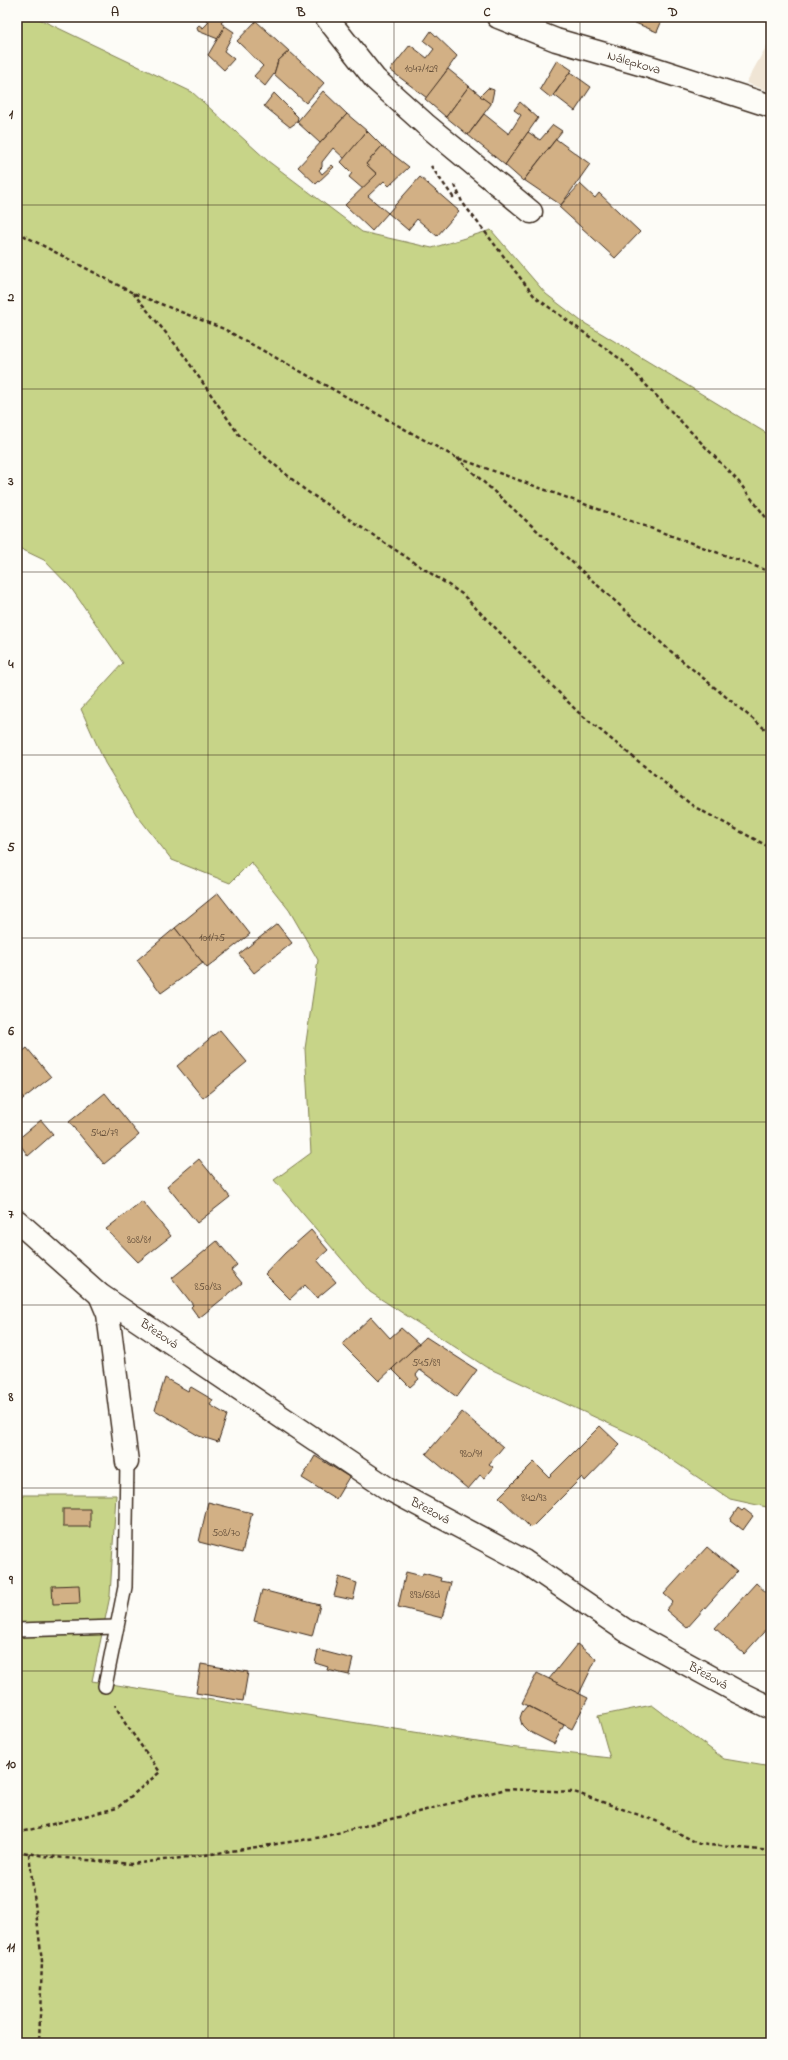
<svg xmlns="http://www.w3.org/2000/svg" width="788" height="2060" font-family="'Indie Flower',sans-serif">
<rect width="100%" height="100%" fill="#fdfcf7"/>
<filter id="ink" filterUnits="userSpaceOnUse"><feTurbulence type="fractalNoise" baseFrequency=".025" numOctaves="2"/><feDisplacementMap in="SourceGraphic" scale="8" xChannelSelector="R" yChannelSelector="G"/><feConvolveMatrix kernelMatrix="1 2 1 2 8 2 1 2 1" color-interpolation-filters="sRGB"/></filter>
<g filter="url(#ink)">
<polygon fill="#f0e5d5" points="771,38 771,92 746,83"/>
<g fill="#c7d488" stroke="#817f53">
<polygon points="17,17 35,17 192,92 268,161 362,232 432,248 491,230 546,294 581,321 771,436 771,1508 730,1499 638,1437 486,1367 370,1292 274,1180 311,1153 305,1049 318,960 289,910 251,862 230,883 172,860 136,814 105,763 81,709 123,663 71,588 44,560 17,547"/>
<polygon points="17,1495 116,1495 110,1596 92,1681 509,1747 610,1758 598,1716 652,1705 724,1759 771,1767 771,2043 17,2043"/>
</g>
<g fill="#d2b085" stroke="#3b2a1e">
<polygon points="203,17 226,17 221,23 225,26 218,39 198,31 197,27 199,25 203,28 209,22"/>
<polygon points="621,17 676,17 674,22 663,18 657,32"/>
<polygon points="256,21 289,51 278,61 274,74 265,86 254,76 263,66 237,41"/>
<polygon points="225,26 234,32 224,51 234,59 224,70 208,55"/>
<polygon points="431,31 457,56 427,98 390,70 410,45 427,58 434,49 424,41"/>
<polygon points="289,51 324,83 306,103 274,74 278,61"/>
<polygon points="557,60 572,70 551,98 540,89"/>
<polygon points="448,69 469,86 446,117 425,99"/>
<polygon points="570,72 591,87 575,111 554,95"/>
<polygon points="469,86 491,104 468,135 446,117"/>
<polygon points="488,88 494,90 491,104 480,96"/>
<polygon points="323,91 347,114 320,143 297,122"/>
<polygon points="274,93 298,117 297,122 290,127 264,106"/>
<polygon points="520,102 538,118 505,165 468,135 484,114 509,134 521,115 514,110"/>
<polygon points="347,114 367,131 345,159 333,148 322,162 322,167 319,170 322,174 332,165 334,167 316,184 298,167"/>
<polygon points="553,125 562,131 523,181 505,165 528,132 540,140"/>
<polygon points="367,131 382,146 366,164 377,174 363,189 349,177 352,173 341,162"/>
<polygon points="556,139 590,164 561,205 524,180"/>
<polygon points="382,146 409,167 389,186 384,181 368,196 388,213 372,231 345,205 377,174 366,164"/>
<polygon points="420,177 459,211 437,236 417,219 408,230 388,213"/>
<polygon points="580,184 595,198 599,193 640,232 615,258 559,207"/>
<polygon points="218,893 250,934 207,968 175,928"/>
<polygon points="277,924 292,943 254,973 239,954"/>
<polygon points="175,928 203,963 161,993 137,960"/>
<polygon points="220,1030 247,1062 203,1098 177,1066"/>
<polygon points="27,1048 51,1077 24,1098 17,1090 17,1056"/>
<polygon points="17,1090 24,1098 17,1104"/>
<polygon points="105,1093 139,1135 104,1164 69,1122"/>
<polygon points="41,1120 53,1134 28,1156 17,1140"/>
<polygon points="199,1159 230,1197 197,1223 167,1186"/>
<polygon points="142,1201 171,1236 138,1262 106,1229"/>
<polygon points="311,1230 328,1250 317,1260 336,1282 317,1298 305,1285 290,1299 265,1274 285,1253"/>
<polygon points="217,1241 237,1265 231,1270 242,1283 199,1318 191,1307 193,1305 172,1278"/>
<polygon points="371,1317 390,1338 401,1328 419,1344 379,1381 342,1344"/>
<polygon points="426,1337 477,1370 457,1397 420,1370 416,1375 419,1379 410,1387 392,1369"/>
<polygon points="165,1378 188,1391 191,1387 213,1400 210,1405 227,1415 218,1442 199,1436 155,1410"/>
<polygon points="462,1412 503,1447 489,1464 493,1467 484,1478 480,1475 468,1489 426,1454"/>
<polygon points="600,1426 620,1445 585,1481 582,1477 531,1528 499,1497 534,1462 549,1477"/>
<polygon points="315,1456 349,1477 336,1499 302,1478"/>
<polygon points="208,1502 252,1513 242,1553 199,1542"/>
<polygon points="738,1508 742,1511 744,1509 753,1516 743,1530 730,1520"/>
<rect x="63" y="1509" width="27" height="18"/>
<polygon points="707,1547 737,1572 687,1628 666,1610 673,1602 664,1594"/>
<polygon points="406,1572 422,1576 423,1573 441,1578 440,1581 451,1583 442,1618 398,1607"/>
<polygon points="339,1577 357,1583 353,1600 334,1596"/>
<polygon points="756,1583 771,1597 771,1624 744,1654 715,1628"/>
<polygon points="79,1585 80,1603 53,1604 52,1586"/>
<polygon points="262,1590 320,1605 312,1636 254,1621"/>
<polygon points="577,1644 596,1659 579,1694 549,1679"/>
<polygon points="318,1650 353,1659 349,1675 327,1670 328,1667 315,1663"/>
<polygon points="201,1664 248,1672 243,1701 196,1693"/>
<polygon points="537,1673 588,1698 572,1729 522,1703"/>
<polygon points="527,1706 564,1725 554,1744 528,1731 522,1725 520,1718 522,1712"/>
</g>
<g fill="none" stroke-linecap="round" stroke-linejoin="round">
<g stroke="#3b2a1e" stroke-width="16">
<g id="lane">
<polyline points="17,1630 116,1627"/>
<polyline points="105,1686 125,1587 127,1462"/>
</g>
</g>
<g stroke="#3b2a1e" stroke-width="25">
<g id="street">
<polyline points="326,17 375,79 425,124 531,212"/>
<polyline points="498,17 556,40 650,67 771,106"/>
<polyline points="17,1221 100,1295 387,1488 524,1561 625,1630 738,1692 771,1708"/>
<polyline points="100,1295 108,1314 127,1462"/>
</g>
</g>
<g stroke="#3b2a1e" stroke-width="2.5" stroke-dasharray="4 3" stroke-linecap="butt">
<polyline points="431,166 453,197 459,194"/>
<polyline points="455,185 462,202 535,297 623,361 738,481 771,524"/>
<polyline points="17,232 133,293 224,329 455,457 771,572"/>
<polyline points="133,293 180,350 239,435 305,490 462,594 578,712 693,806 771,848"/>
<polyline points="457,458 668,649 771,734"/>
<polyline points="17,1833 117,1808 160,1772 125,1723 115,1705"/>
<polyline points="17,1851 44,1856 131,1864 205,1855 322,1837 506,1789 574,1792 656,1821 699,1844 771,1851"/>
<polyline points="29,1854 42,1961 39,2043"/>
</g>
<use href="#lane" stroke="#fdfcf7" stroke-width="13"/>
<use href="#street" stroke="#fdfcf7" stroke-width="22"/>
</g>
</g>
<path fill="none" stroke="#3b2a1e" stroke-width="1" stroke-opacity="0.55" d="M208,17V2043M394,17V2043M580,17V2043M17,205H771M17,389H771M17,572H771M17,755H771M17,938H771M17,1122H771M17,1305H771M17,1488H771M17,1671H771M17,1855H771"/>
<g text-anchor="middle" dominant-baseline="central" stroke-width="4" stroke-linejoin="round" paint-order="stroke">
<g font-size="11" fill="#614c38">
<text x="421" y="69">1047/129</text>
<text x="212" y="938">101/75</text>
<text x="104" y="1133">542/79</text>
<text x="139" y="1240">808/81</text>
<text x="208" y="1287">850/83</text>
<text x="426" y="1363">545/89</text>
<text x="471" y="1454">980/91</text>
<text x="534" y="1498">842/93</text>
<text x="226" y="1533">508/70</text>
<text x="425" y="1595">893/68d</text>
</g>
<g font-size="13" fill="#3b2a1e" stroke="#fdfcf7">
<text transform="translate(634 63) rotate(16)">Nálepkova</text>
<text transform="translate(159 1334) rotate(34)">Březová</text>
<text transform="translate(430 1511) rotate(28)">Březová</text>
<text transform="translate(708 1676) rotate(29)">Březová</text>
</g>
</g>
<rect width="788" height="2060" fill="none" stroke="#fdfcf7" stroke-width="44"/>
<rect x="22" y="22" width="744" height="2016" fill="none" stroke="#3b2a1e" stroke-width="1.5"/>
<g font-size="13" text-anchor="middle" font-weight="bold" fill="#3b2a1e">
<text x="115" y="16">A</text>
<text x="301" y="16">B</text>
<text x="487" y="16">C</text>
<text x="673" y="16">D</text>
<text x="11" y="118">1</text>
<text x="11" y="301">2</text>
<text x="11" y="485">3</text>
<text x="11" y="668">4</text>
<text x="11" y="851">5</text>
<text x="11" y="1035">6</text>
<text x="11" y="1218">7</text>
<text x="11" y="1401">8</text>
<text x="11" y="1584">9</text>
<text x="11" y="1768">10</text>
<text x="11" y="1951">11</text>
</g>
</svg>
